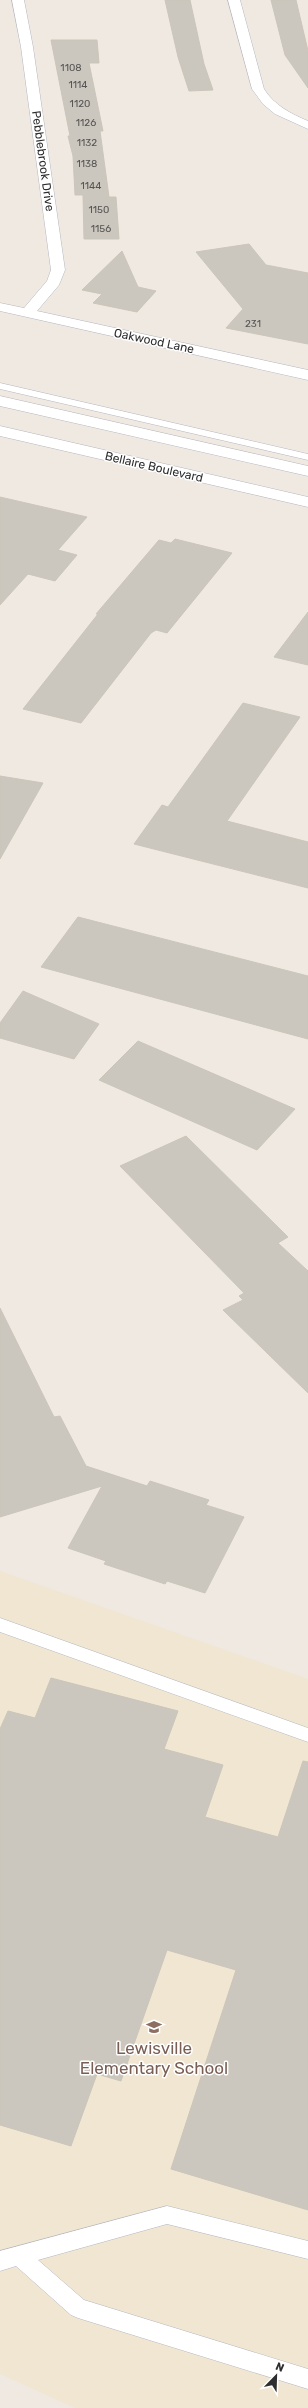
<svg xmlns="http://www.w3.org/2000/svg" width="308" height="2408" font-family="Rubik,sans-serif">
<rect width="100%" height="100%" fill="#efe9e1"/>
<polygon fill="#f0e6d1" points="0,1571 308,1679 308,2408 75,2408 0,2374"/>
<g fill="#cbc7bf" stroke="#cbc5ba">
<polygon points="165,0 190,0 204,64 213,90 189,91 178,57"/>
<polygon points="271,0 296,0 308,51 308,88 285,55"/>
<polygon points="51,40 97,40 99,63 89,63 103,131 100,131 109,197 116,197 119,239 84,239 83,195 75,195 73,156 68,136 70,136"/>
<polygon points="249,244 266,265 308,273 308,344 226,328 243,309 196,252"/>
<polygon points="122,251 138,287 156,291 137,312 93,303 102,294 82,290"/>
<polygon points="0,497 87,517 58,550 77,555 55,581 28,574 0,605"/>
<polygon points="175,539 232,553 167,633 156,630 151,633 81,723 23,709 98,614 96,614 159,540 171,543"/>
<polygon points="308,612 308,665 274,657"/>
<polygon points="243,703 300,717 227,821 308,842 308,888 134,844 162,805 168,807"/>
<polygon points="0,776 43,783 0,859"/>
<polygon points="78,917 308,976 308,1039 41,967"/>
<polygon points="23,991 99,1024 74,1059 0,1038 0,1023"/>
<polygon points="138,1041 295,1109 257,1150 99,1080"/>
<polygon points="186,1136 288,1237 278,1243 308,1271 308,1393 223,1310 243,1300 239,1296 244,1293 120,1166"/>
<polygon points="0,1308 54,1417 60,1416 86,1466 147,1486 150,1481 209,1500 206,1505 244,1517 205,1593 167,1581 165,1584 104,1564 106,1561 68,1548 102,1486 0,1517"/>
<polygon points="51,1678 178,1711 164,1749 223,1765 205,1817 278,1837 303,1761 308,1762 308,2210 171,2169 236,1970 167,1950 121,2081 97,2074 71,2146 0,2125 0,1729 8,1711 35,1718"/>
</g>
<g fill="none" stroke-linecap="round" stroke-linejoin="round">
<g stroke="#b4b7c1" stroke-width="1">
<g id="lane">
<polygon points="0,383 308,454 308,460 0,389"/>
<polygon points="0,1618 308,1728 308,1742 0,1632"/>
<polygon points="167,2206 308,2241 308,2259 167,2224 38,2260 84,2300 308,2369 308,2389 78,2318 71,2315 16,2266 0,2271 0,2251"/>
</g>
</g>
<g stroke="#b4b7c1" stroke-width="1">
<g id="street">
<polygon points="12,0 24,0 33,47 65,270 59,285 37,311 308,370 308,380 0,311 0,303 24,308 47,281 51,270 21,47"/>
<path d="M228,0H240L264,89C274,105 291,114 308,121V129L275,114L263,104L252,89Z"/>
</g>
</g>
<g stroke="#b4b7c1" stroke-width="1">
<g id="secondary">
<polygon points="0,396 308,466 308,476 0,406"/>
<polygon points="0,426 308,497 308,507 0,436"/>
</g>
</g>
<use href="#lane" fill="#fff" fill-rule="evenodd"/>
<use href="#street" fill="#fff" fill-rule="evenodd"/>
<use href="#secondary" fill="#fff" fill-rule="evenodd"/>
</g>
<defs>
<g id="school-bare" transform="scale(1.2)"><path d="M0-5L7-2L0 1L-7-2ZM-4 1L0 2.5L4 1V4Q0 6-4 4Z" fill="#8d6e63" stroke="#fff" stroke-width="2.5" paint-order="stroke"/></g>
</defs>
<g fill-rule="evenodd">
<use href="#school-bare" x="154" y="2027"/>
</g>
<g text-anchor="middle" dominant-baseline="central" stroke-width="3" stroke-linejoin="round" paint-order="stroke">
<g font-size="10" fill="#555452">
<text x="71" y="68">1108</text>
<text x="78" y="85">1114</text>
<text x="80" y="104">1120</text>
<text x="86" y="123">1126</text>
<text x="87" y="143">1132</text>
<text x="87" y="164">1138</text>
<text x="91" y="186">1144</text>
<text x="99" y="210">1150</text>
<text x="101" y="229">1156</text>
<text x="253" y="324">231</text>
</g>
<g font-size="12" fill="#2e2e2e" stroke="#fff">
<text transform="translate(43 161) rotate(82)">Pebblebrook Drive</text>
<text transform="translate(154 341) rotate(12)">Oakwood Lane</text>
<text transform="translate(154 467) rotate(13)">Bellaire Boulevard</text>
</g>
<g font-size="17" fill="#785e54" stroke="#fff">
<text x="154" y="2048">Lewisville<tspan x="154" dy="20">Elementary School</tspan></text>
</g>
</g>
<g transform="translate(276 2376) rotate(23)" stroke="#ffffff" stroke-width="3" paint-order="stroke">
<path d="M0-3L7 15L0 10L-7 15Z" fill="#2e2e2e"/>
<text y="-6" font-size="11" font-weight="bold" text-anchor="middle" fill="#2e2e2e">N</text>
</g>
</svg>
